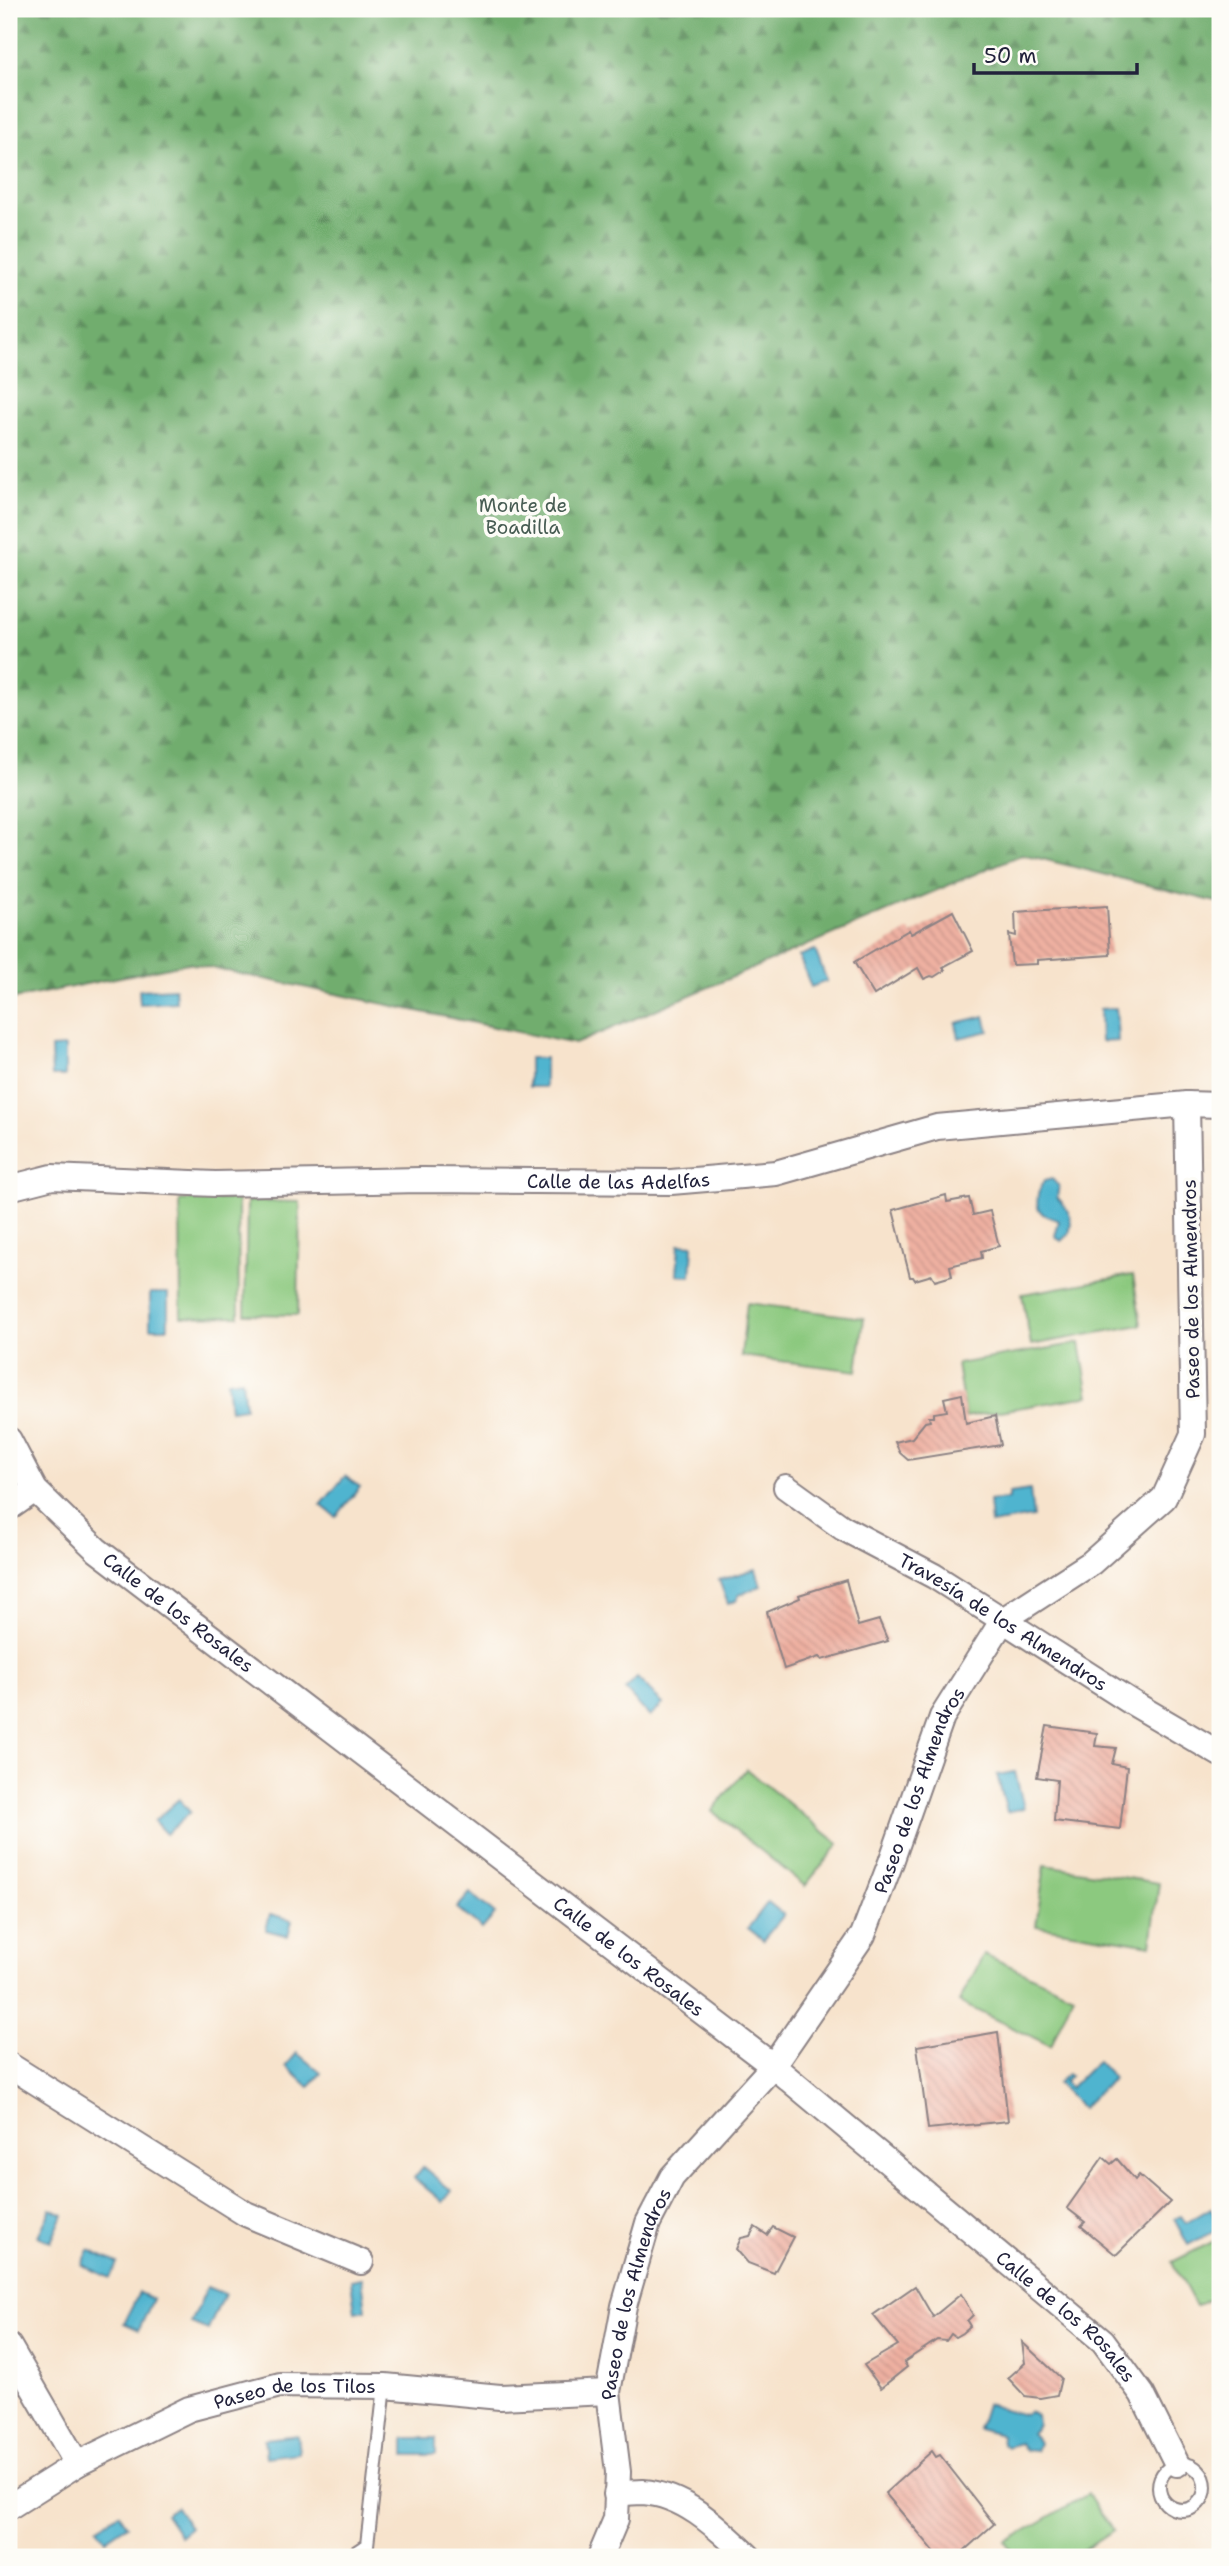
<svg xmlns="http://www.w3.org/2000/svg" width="1229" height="2566" font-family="'Shantell Sans',sans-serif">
<defs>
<pattern id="forest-firs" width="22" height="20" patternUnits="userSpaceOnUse" patternTransform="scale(1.75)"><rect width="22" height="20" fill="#71ad6e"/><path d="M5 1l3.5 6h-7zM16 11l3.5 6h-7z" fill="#5c8c5c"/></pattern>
<pattern id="building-back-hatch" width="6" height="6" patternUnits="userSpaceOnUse" patternTransform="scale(1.75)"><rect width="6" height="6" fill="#eeb0a1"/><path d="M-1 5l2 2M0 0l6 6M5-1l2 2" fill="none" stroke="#cc978c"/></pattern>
</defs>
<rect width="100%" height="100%" fill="#fdfcf7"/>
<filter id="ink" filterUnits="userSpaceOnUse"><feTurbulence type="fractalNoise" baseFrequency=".0143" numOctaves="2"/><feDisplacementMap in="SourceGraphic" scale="14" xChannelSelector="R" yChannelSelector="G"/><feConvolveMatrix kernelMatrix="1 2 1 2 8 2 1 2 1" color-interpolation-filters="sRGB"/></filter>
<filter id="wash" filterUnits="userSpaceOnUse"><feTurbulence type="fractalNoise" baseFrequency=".00686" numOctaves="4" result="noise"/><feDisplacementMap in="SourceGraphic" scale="28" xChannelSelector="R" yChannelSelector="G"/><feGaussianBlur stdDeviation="1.57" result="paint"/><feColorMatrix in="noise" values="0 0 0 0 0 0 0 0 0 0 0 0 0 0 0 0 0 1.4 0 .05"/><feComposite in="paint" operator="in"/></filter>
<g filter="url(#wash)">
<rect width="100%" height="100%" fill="#f7e3cc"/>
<polygon fill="url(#forest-firs)" stroke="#4a6854" stroke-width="2" points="9,9 1220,9 1220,903 1022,854 575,1044 188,963 9,1000"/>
<g fill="#8cc97f" stroke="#57765d" stroke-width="2">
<polygon points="238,1199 239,1316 181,1317 180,1200"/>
<polygon points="247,1201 300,1202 298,1315 245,1314"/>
<polygon points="1133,1275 1141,1325 1031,1345 1022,1294"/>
<polygon points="747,1303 864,1318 857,1371 741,1356"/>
<polygon points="1080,1343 1089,1396 965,1417 957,1364"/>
<polygon points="746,1769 839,1844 805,1886 712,1811"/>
<polygon points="1045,1865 1159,1883 1151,1945 1036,1926"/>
<polygon points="984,1954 1073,1995 1051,2046 959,2002"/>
<polygon points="1220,2238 1220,2294 1196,2306 1172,2262"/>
<polygon points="1088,2494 1113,2531 1073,2557 1016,2557 1006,2542"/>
</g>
<g fill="#50b4cf" stroke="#396b85" stroke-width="2">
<polygon points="815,950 827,981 811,987 799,956"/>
<polygon points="175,988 176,1002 140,1004 139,990"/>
<polygon points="1116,1008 1118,1041 1101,1042 1100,1009"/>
<polygon points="985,1016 989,1031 959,1038 956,1023"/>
<polygon points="65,1047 65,1076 52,1076 51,1048"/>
<rect x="529" y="1058" width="16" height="29"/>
<path d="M1052,1179L1059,1186L1057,1197C1068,1209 1074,1217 1069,1234L1061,1241L1055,1236L1059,1221C1054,1217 1048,1218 1043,1214C1033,1206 1038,1190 1044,1181Z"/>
<polygon points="679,1244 693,1245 691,1276 677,1275"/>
<rect x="150" y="1293" width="18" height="35"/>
<polygon points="242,1379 245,1408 230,1410 227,1381"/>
<polygon points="345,1476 360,1487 336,1517 321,1505"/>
<polygon points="1030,1490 1033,1517 991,1524 989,1501 1009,1499 1009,1493"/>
<polygon points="756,1569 761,1586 739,1595 736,1601 728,1604 719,1580"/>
<polygon points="637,1678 663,1704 650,1717 625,1690"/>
<polygon points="1015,1772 1024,1808 1007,1812 997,1775"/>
<polygon points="179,1799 190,1812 166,1834 154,1821"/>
<polygon points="470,1893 495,1914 482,1929 457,1908"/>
<polygon points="768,1902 784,1915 763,1940 748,1928"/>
<polygon points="270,1914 292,1920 288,1936 266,1930"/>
<polygon points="297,2053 321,2073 309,2087 286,2066"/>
<polygon points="1097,2061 1113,2078 1082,2108 1057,2083 1067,2074 1070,2076 1064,2082 1070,2088"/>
<polygon points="423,2167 452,2191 443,2202 414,2178"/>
<polygon points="1211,2208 1220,2228 1188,2245 1174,2219 1181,2216 1186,2223"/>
<polygon points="51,2209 63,2215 51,2242 38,2236"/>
<polygon points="89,2250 117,2263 110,2278 82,2265"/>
<polygon points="362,2278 366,2310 355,2312 351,2280"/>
<polygon points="207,2287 224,2294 208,2330 191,2323"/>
<polygon points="139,2293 153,2299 139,2330 124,2323"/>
<polygon points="986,2404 1024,2415 1029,2412 1037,2416 1038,2424 1031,2433 1039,2442 1036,2451 1025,2450 1019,2443 1007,2447 1002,2443 1001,2435 978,2429"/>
<polygon points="297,2435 299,2453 266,2457 264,2439"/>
<rect x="405" y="2438" width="31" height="17"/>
<polygon points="176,2507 190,2528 180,2536 165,2514"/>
<polygon points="119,2513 127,2525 105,2540 97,2528"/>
</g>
<g id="blocks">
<g fill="url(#building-back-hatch)">
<polygon points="1107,906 1110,955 1037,960 1037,964 1012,965 1009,934 1016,936 1015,912"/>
<polygon points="953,911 973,951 943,967 945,970 934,977 931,976 924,979 918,968 874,995 854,962 909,930 911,934"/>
<polygon points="946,1195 947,1202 969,1198 973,1215 990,1211 999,1246 981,1251 982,1258 950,1266 952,1276 935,1281 932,1275 915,1280 913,1277 910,1277 893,1210"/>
<polygon points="962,1394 966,1423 995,1416 1001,1445 908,1460 900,1453 895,1442 912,1438 925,1422 930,1421 929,1417 934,1417 934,1413 947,1411 944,1398"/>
<polygon points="846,1580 858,1626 879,1620 888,1641 822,1660 819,1657 784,1669 767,1612 800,1598 799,1595"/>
<polygon points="1047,1726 1097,1733 1095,1746 1116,1748 1112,1764 1127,1767 1120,1829 1054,1821 1057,1780 1037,1777"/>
<polygon points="998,2032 1008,2121 928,2129 917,2046"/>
<polygon points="1103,2157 1111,2164 1117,2159 1135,2180 1139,2175 1170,2202 1116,2255 1081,2226 1085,2222 1067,2208"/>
<polygon points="755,2227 767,2235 773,2227 793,2237 774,2273 748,2263 736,2249 741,2238 750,2236"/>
<polygon points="915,2286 933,2317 961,2294 973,2315 967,2321 970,2326 962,2333 955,2337 951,2334 946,2341 937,2340 904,2362 907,2367 881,2388 864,2365 898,2345 873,2315"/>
<polygon points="1022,2342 1061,2378 1057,2395 1040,2398 1025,2396 1008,2378 1025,2363"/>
<polygon points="932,2451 936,2457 940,2455 994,2524 957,2557 939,2557 885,2493"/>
</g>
</g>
</g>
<g filter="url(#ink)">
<use href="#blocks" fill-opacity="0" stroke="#8c8284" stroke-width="2"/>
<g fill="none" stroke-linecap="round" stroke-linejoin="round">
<g stroke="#8c8284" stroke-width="16">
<g id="lane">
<circle cx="1182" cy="2487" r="23"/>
<polyline points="349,2557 367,2545 385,2386"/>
</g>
</g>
<g stroke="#8c8284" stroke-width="28">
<g id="street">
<path id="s1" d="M9,1188L52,1177L215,1184L421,1180L671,1182L776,1173L937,1127L1187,1104L1220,1105"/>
<path id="s2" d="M9,1440L35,1490L97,1550L773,2066L1103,2341L1142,2394L1177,2464"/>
<path id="s3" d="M786,1487L843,1528L934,1576L1131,1702L1220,1754"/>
<polyline points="9,1508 35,1490"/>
<polyline points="9,2065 246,2214 361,2262"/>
<polyline points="9,2346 77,2464"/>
<path d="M616,2494C625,2493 634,2492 643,2492C686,2495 719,2529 749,2557"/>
<path id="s4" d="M9,2507L77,2464L189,2409L280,2385L385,2386L500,2397L608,2392"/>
<path id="s5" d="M600,2557L616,2519L618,2472L608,2392L624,2306L648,2223L672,2177L773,2066L863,1935L891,1862L942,1717L1003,1620L1091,1563L1164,1498L1193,1434L1187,1104"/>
</g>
</g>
<use href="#lane" stroke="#fff" stroke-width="12"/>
<use href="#street" stroke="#fff" stroke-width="24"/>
</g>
</g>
<g text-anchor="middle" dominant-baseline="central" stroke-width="7" stroke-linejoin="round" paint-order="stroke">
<g font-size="19" fill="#475c53" stroke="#fdfcf7">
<text x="523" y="505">Monte de<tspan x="523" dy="22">Boadilla</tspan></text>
</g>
<g font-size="19" fill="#22223b" stroke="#fdfcf7">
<text stroke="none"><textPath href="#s1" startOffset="611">Calle de las Adelfas</textPath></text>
<text transform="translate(1191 1289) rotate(-91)">Paseo de los Almendros</text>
<text stroke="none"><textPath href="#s2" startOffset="245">Calle de los Rosales</textPath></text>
<text stroke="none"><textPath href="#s3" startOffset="256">Travesía de los Almendros</textPath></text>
<text stroke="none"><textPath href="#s5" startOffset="859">Paseo de los Almendros</textPath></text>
<text stroke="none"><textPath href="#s2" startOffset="812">Calle de los Rosales</textPath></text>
<text stroke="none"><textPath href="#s5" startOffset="271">Paseo de los Almendros</textPath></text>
<text stroke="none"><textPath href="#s2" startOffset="1379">Calle de los Rosales</textPath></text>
<text stroke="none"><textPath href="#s4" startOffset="313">Paseo de los Tilos</textPath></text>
</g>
</g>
<rect width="1229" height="2566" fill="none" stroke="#fdfcf7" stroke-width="35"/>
<path d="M974 63v10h163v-10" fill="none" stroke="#22223b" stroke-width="3.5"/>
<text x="984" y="63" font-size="21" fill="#22223b" stroke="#fdfcf7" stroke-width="5" paint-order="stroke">50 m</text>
</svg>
